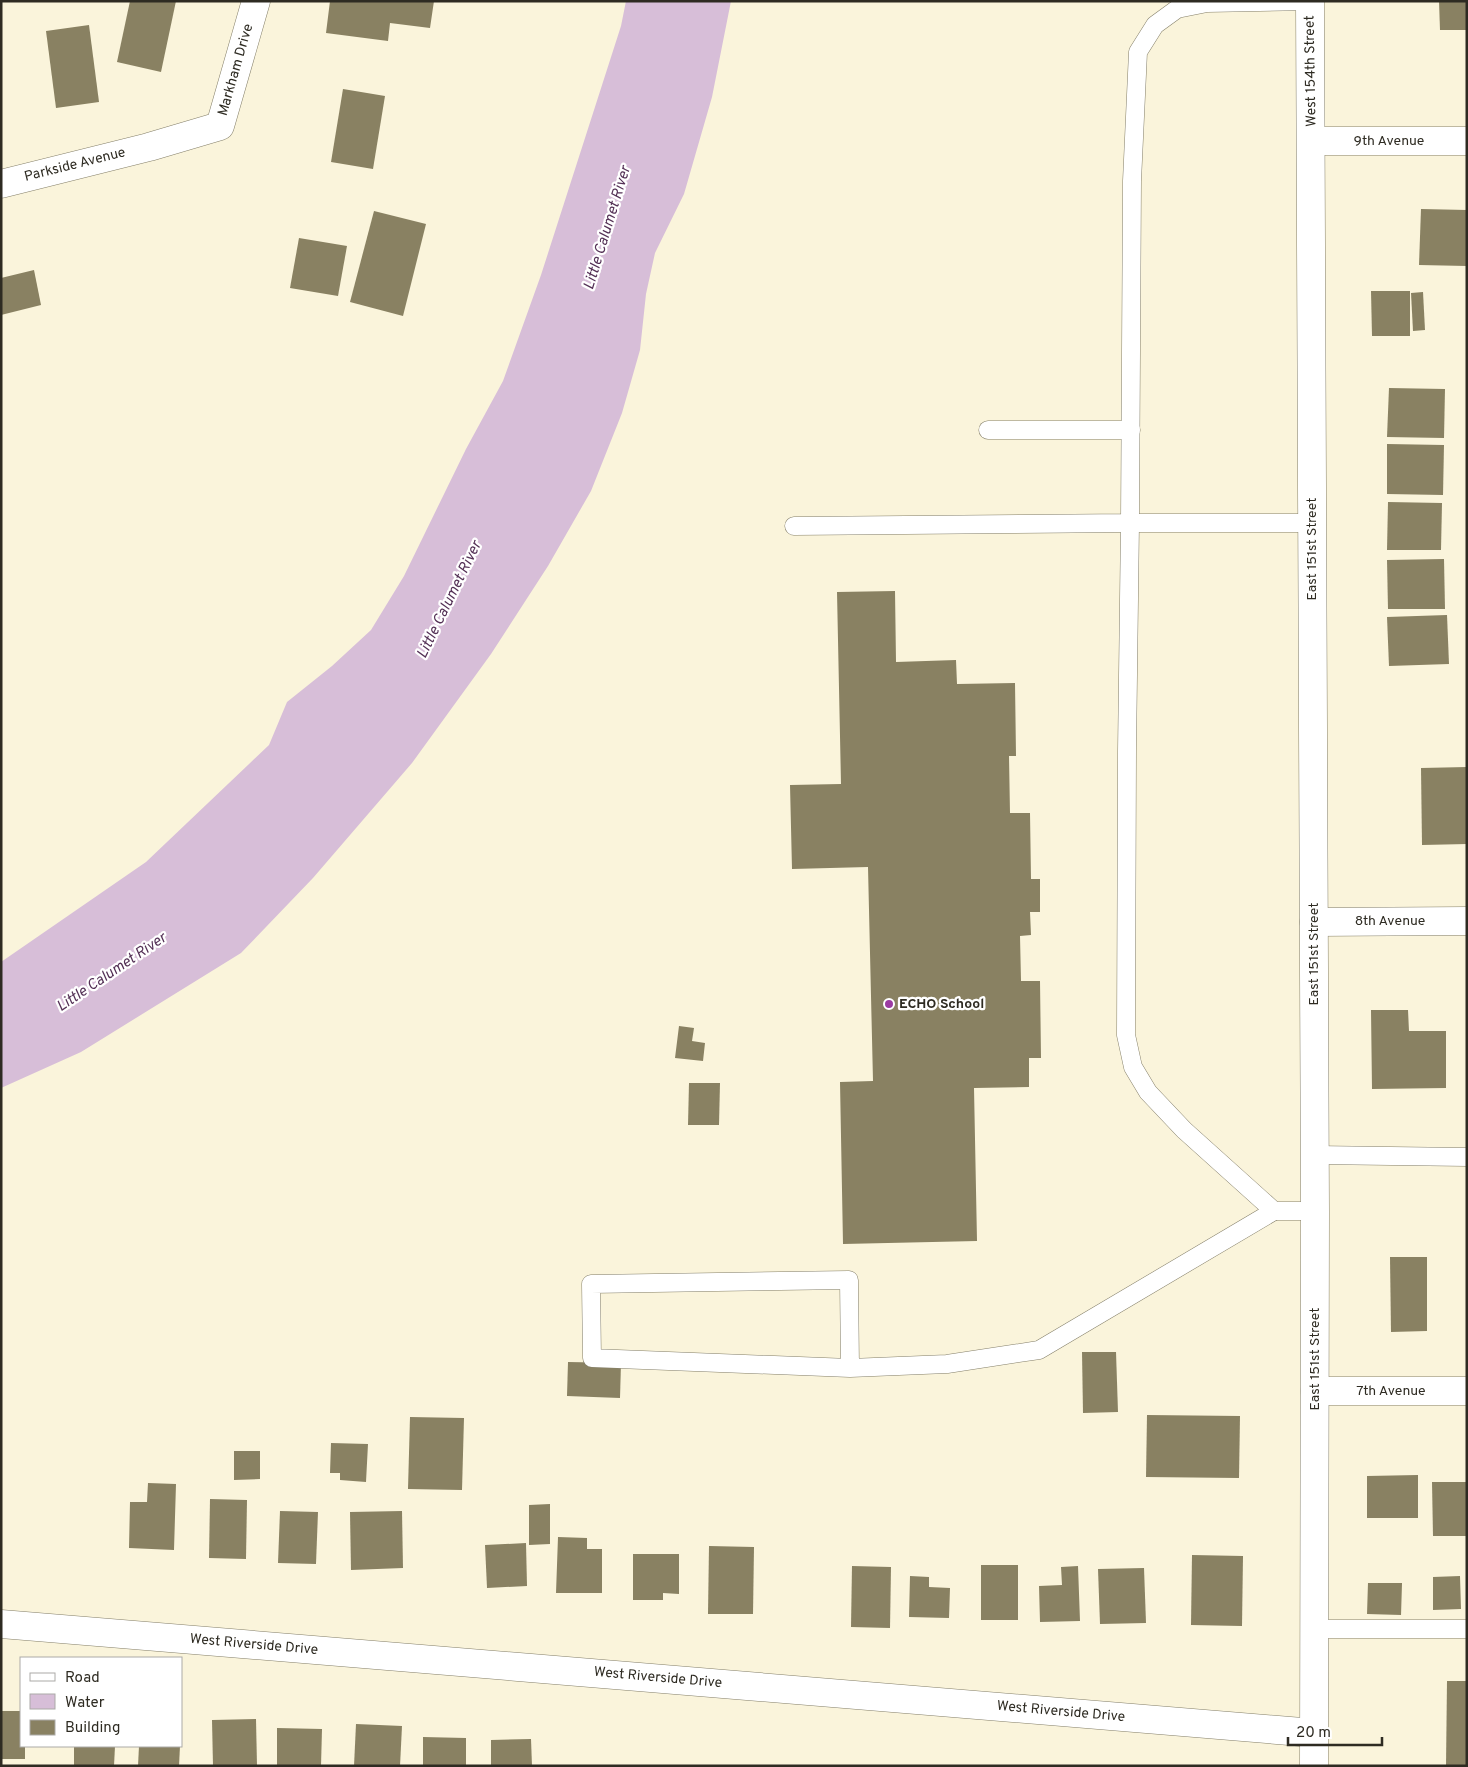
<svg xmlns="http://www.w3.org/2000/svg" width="1468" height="1767" font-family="Overpass,sans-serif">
<rect width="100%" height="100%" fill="#faf4db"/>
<polygon fill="#d7bed8" points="626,1 731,1 712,97 684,194 655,253 646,294 640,350 622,413 591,491 548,566 491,654 412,763 313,878 241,953 81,1052 1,1088 1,962 146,862 269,745 287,702 332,666 371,630 404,576 466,449 503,381 541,275 621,26"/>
<g fill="#898162">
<polygon points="130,1 176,1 161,72 117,62"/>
<polygon points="330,1 434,1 430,28 390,23 388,41 326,33"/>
<polygon points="1439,1 1467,1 1467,30 1440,30"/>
<polygon points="89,25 99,102 56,108 46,31"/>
<polygon points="343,89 385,96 373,169 331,162"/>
<polygon points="1421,209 1467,210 1467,266 1419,265"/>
<polygon points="374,211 426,224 403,316 350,302"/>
<polygon points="299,238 347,246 338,296 290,288"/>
<polygon points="34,270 41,305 1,315 1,278"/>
<polygon points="1371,291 1410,291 1410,336 1372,336"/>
<polygon points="1423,292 1425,330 1413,331 1411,293"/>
<polygon points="1389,388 1445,389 1444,438 1387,437"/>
<polygon points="1387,444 1444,445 1443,495 1387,494"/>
<polygon points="1388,502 1442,503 1441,550 1387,550"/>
<polygon points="1444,559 1445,609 1388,609 1387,560"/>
<polygon points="895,591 896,662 956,660 957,684 1015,683 1016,756 1009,756 1010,813 1030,813 1031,879 1040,879 1040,912 1030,912 1031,935 1020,936 1021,981 1040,981 1041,1058 1029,1058 1029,1087 974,1088 977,1241 843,1244 840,1082 873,1081 868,867 792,869 790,785 841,784 837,592"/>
<polygon points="1447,615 1449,664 1389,666 1387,617"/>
<polygon points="1467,767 1467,844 1422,845 1421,768"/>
<polygon points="1371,1010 1408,1010 1409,1031 1446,1031 1446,1088 1372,1089"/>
<polygon points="679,1026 694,1028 692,1041 705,1043 703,1061 675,1058"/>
<polygon points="689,1083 720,1083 719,1125 688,1125"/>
<polygon points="1390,1257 1427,1257 1427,1331 1391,1332"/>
<polygon points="1082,1352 1116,1352 1118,1412 1083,1413"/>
<polygon points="568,1362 621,1363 620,1398 567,1396"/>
<polygon points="1147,1415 1240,1416 1239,1478 1146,1477"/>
<polygon points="410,1417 464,1418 462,1490 408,1489"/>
<polygon points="331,1443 368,1444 366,1482 340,1480 340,1473 330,1473"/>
<polygon points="234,1451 260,1451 260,1479 234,1480"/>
<polygon points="1418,1475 1418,1518 1367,1518 1367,1476"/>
<polygon points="1432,1482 1467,1482 1467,1536 1433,1536"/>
<polygon points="148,1483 176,1484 174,1550 129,1548 130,1502 147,1502"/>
<polygon points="210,1499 247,1500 246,1559 209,1558"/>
<polygon points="550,1504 550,1544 529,1545 529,1505"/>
<polygon points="280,1511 318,1512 316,1564 278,1563"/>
<polygon points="402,1511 403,1568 351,1570 350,1512"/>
<polygon points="558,1537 587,1538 587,1549 602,1549 602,1593 556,1593"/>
<polygon points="526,1543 527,1586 487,1588 485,1545"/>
<polygon points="709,1546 754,1547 753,1614 708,1614"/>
<polygon points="633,1554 679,1554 679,1594 663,1593 663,1600 633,1600"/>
<polygon points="1192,1555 1243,1556 1242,1626 1191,1625"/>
<rect x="981" y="1565" width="37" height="55"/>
<polygon points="852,1566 891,1567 890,1628 851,1627"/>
<polygon points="1078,1566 1080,1621 1040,1622 1039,1586 1062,1585 1061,1567"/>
<polygon points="1144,1568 1146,1623 1100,1624 1098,1569"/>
<polygon points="910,1576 929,1577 929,1587 950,1588 949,1618 909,1617"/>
<polygon points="1460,1576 1461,1609 1433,1610 1433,1577"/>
<polygon points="1368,1583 1402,1583 1401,1615 1367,1614"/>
<polygon points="1447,1681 1467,1681 1467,1766 1446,1766"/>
<polygon points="1,1711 21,1711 21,1746 25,1746 25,1759 1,1759"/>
<polygon points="256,1719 257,1766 213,1766 212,1720"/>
<polygon points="356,1724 402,1726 400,1766 354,1766"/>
<polygon points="277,1728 322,1729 321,1766 277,1766"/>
<polygon points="423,1737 466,1738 466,1766 423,1766"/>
<polygon points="531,1739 532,1766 491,1766 491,1740"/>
<polygon points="74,1746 115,1746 114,1766 74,1766"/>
<polygon points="139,1746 180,1746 179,1766 138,1766"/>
</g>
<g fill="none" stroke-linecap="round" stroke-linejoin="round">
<g stroke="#847f69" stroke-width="19">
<g id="lane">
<polyline points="988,430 1131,430"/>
<polyline points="1312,523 1130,523 1127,751 1126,1035 1133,1067 1148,1092 1184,1130 1274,1211 1315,1211"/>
<polyline points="794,526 1130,523 1132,181 1138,52 1155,25 1177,9 1207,3 1310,1"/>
<polyline points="1315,1155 1467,1157"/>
<polyline points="850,1368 849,1280 591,1284 592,1358 850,1368 947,1364 1039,1350 1274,1211"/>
<polyline points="1315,1629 1467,1629"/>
</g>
</g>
<g stroke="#847f69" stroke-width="29">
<g id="street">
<polyline points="1310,1 1315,1211 1314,1766"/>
<polyline points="1312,141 1467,141"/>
<polyline points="1,184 149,147 220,126 256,1"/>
<polyline points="1314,922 1467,921"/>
<polyline points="1315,1391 1467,1391"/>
<polyline points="1,1624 1314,1733"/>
</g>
</g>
<use href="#lane" stroke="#fff" stroke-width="18"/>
<use href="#street" stroke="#fff" stroke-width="28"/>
</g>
<circle fill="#9b3ba2" stroke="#fff" stroke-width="2" cx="889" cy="1004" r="5"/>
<g text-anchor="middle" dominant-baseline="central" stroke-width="4.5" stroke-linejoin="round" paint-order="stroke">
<g font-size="14" fill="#2e2b22" stroke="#fff">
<text transform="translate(236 70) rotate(-74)">Markham Drive</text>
<text transform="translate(1311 71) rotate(-91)">West 154th Street</text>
<text x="1389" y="141">9th Avenue</text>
<text transform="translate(75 165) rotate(-14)">Parkside Avenue</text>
<text transform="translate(1312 549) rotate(-90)">East 151st Street</text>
<text x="1390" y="921">8th Avenue</text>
<text transform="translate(1314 954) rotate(-90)">East 151st Street</text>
<text transform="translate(1315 1359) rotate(-90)">East 151st Street</text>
<text x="1391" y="1391">7th Avenue</text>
<text transform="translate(254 1645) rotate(5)">West Riverside Drive</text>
<text transform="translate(658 1678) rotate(5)">West Riverside Drive</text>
<text transform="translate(1061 1712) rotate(5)">West Riverside Drive</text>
</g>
<g font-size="14" font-weight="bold" fill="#2e2b22" stroke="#fff" text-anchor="start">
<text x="899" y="1004">ECHO School</text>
</g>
<g font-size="15" font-style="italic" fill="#543156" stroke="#fff">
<text transform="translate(608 228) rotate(-73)">Little Calumet River</text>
<text transform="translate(450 600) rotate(-64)">Little Calumet River</text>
<text transform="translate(112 973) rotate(-34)">Little Calumet River</text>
</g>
</g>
<rect width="1468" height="1767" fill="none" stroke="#2e2b22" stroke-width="5"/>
<rect x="20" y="1657" width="162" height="90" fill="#ffffff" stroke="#abaaa7"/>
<rect x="30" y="1673" width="25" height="8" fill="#ffffff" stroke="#abaaa7"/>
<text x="65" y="1682" font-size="15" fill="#2e2b22">Road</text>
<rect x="30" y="1694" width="25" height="15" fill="#d7bed8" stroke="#abaaa7"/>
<text x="65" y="1707" font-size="15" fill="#2e2b22">Water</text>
<rect x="30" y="1720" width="25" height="15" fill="#898162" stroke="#abaaa7"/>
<text x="65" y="1732" font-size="15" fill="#2e2b22">Building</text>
<path d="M1288 1737v8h94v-8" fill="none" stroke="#2e2b22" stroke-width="2.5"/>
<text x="1296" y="1737" font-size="15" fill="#2e2b22" stroke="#ffffff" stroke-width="4" paint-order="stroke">20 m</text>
</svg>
